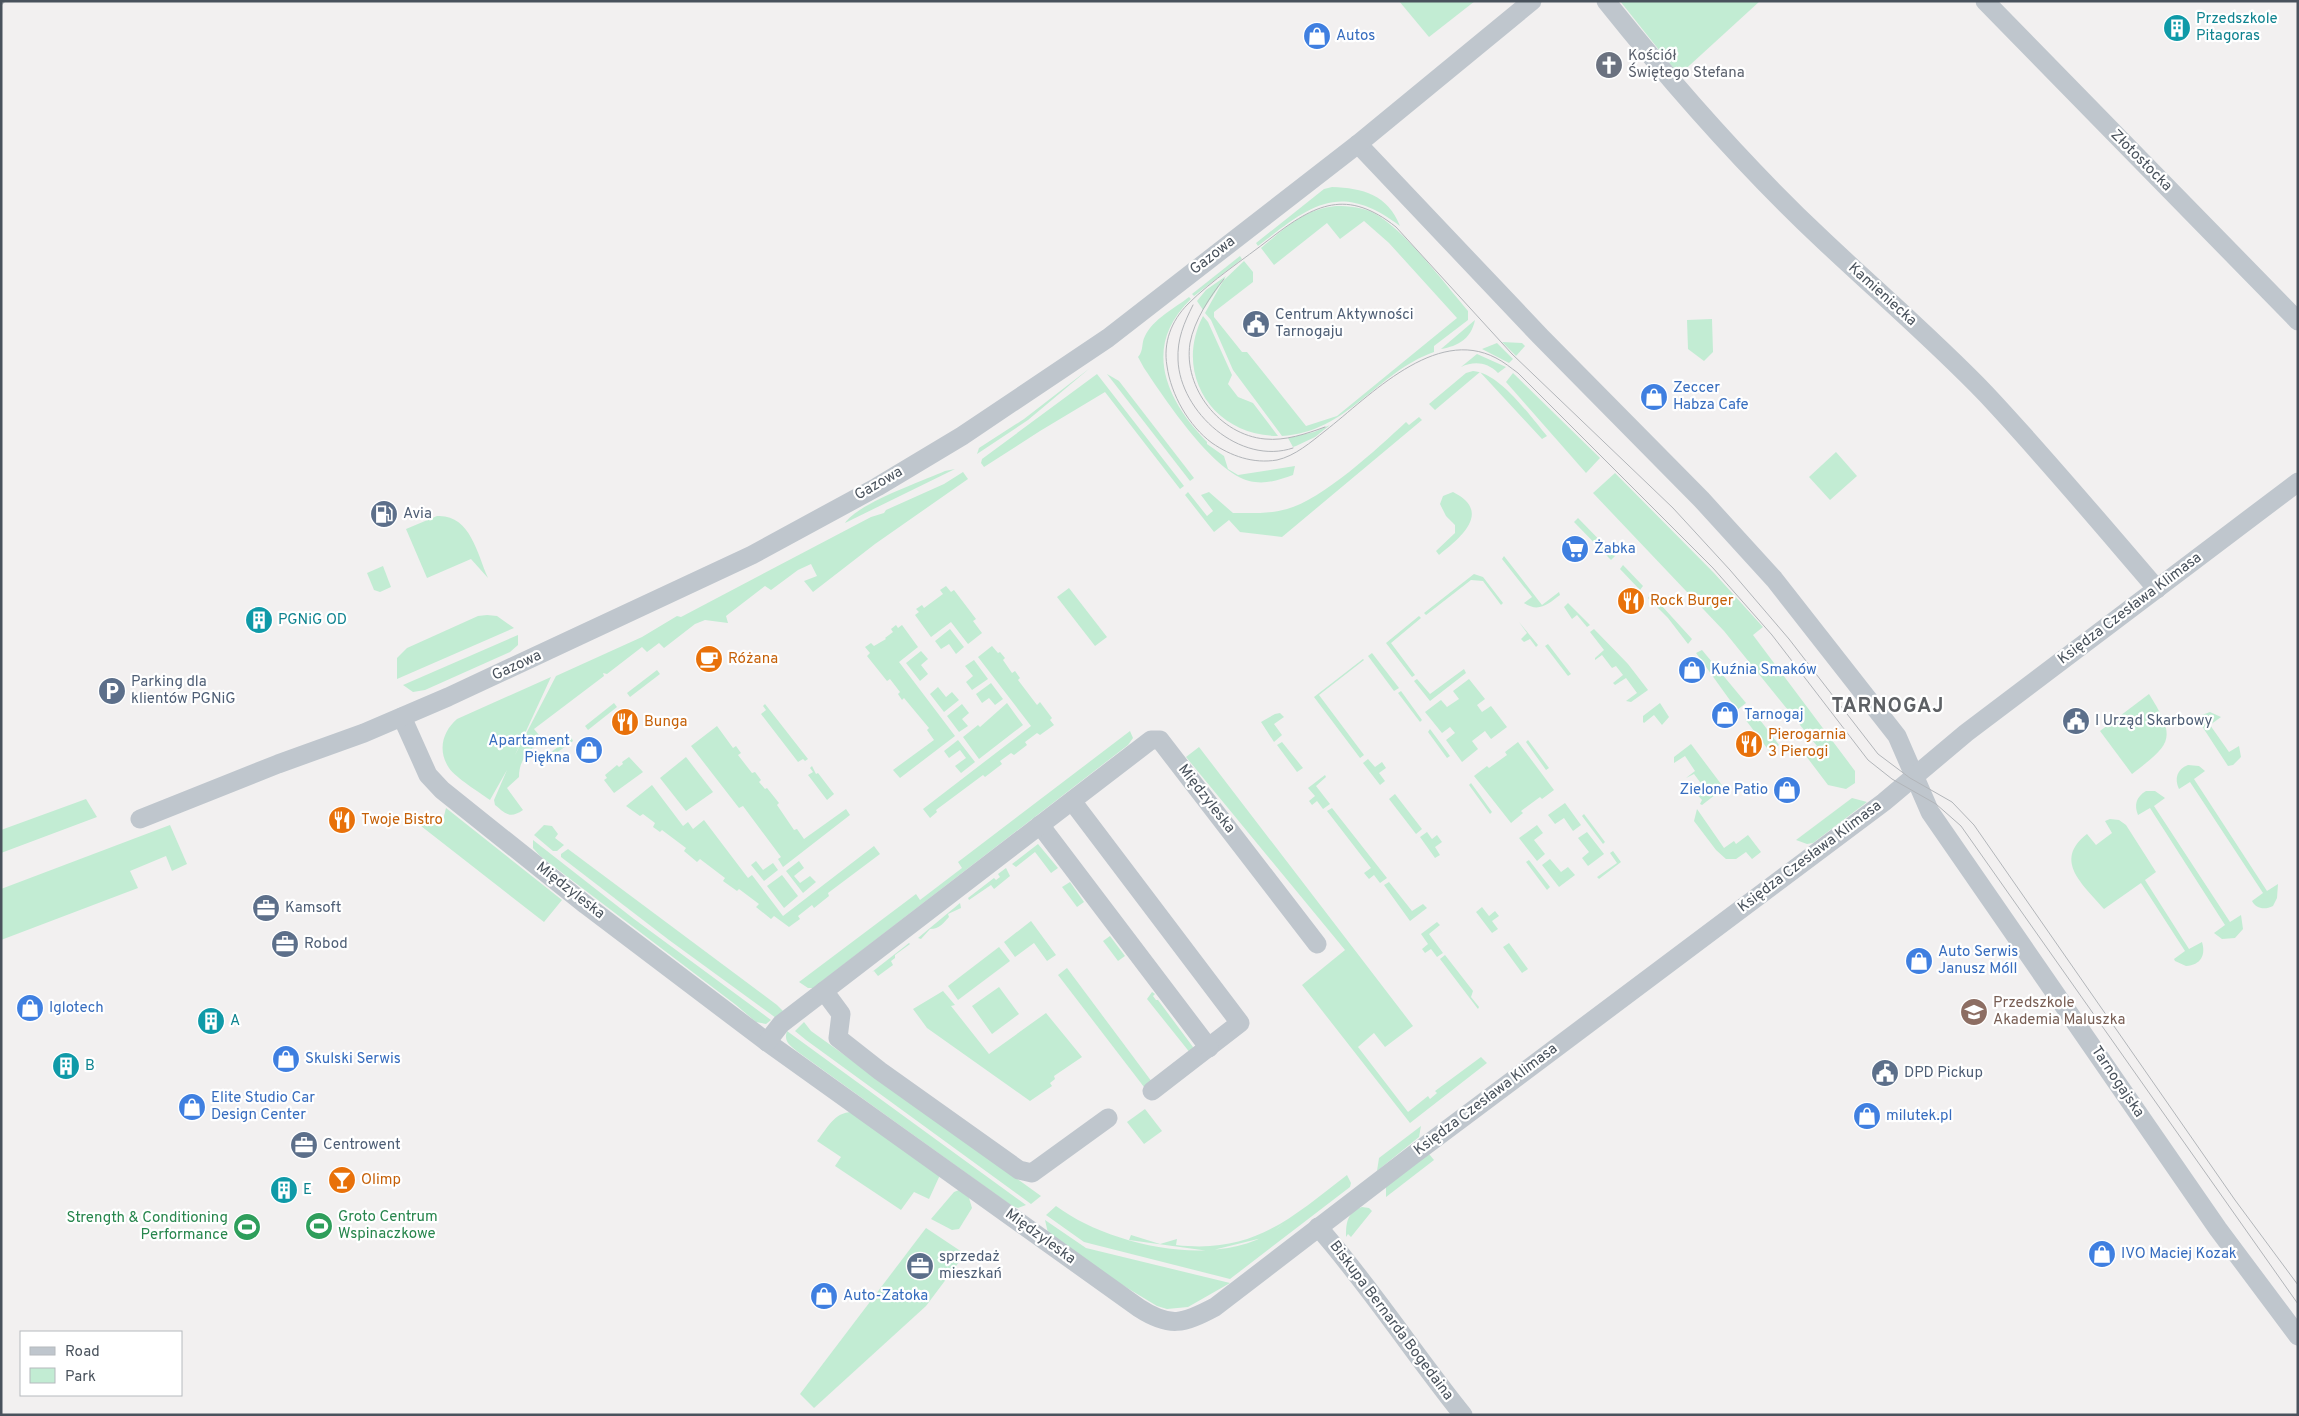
<svg xmlns="http://www.w3.org/2000/svg" width="2299" height="1416" font-family="Overpass,sans-serif">
<rect width="100%" height="100%" fill="#f2f0f0"/>
<g fill="#c2ecd3">
<polygon points="1399,1 1475,1 1429,37"/>
<polygon points="1620,1 1760,1 1679,75"/>
<path d="M1332,187C1363,188 1388,195 1400,226C1339,180 1310,206 1258,246L1256,243L1324,189Z"/>
<path d="M1336,206C1349,206 1362,207 1374,213C1405,230 1444,283 1468,311V320L1434,346V352C1377,372 1348,432 1282,436L1233,370L1211,320L1205,313L1223,281L1244,261L1253,272V282L1214,312V317L1242,352H1247L1306,426L1337,416L1457,318L1389,243L1364,221L1340,239L1327,223L1274,265L1261,248C1284,229 1304,209 1336,206Z"/>
<polygon points="1240,256 1242,259 1194,296 1192,294"/>
<polygon points="1226,276 1203,310 1197,301 1206,290"/>
<path d="M1189,297L1191,299C1142,346 1165,399 1207,442V444L1224,456L1228,469L1238,475L1295,466L1293,475C1281,479 1268,484 1255,482C1217,479 1165,399 1144,368L1138,357C1144,350 1141,343 1145,336C1153,319 1175,308 1189,297Z"/>
<path d="M1203,316L1208,322L1232,375L1228,384L1238,397L1253,403L1278,436C1213,436 1173,374 1203,316Z"/>
<polygon points="1712,319 1713,352 1704,361 1688,349 1687,320"/>
<path d="M1475,320C1471,339 1458,346 1441,349Z"/>
<polygon points="1502,342 1522,343 1525,346 1516,356"/>
<polygon points="1497,343 1513,359 1509,363 1482,349"/>
<path d="M1477,354L1506,367L1498,373C1487,362 1474,361 1461,367Z"/>
<polygon points="1090,368 1028,420 977,454 979,448 1024,419"/>
<path d="M1473,371C1500,373 1530,416 1547,436L1542,439L1480,372L1435,410L1429,404L1466,373Z"/>
<polygon points="1513,373 1600,458 1586,473 1506,382"/>
<polygon points="1097,374 1184,486 1180,489 1105,392 1040,431 984,467 981,463 982,459"/>
<polygon points="1107,374 1119,381 1194,478 1190,481"/>
<path d="M1419,417L1422,420L1282,537L1240,532L1229,520L1214,532L1185,495L1188,492L1207,516L1213,511L1201,495L1209,492L1233,513C1251,513 1269,514 1287,509C1322,500 1378,448 1406,422L1409,425Z"/>
<polygon points="1330,425 1315,437 1296,446 1293,447 1288,438 1314,432"/>
<polygon points="1836,452 1857,476 1830,500 1809,477"/>
<path d="M955,469L845,523C859,503 920,482 945,471Z"/>
<path d="M963,472L968,479L875,544L813,592L804,581L817,576L811,564L798,570L771,590L765,586L726,616L728,623L705,620L695,624L664,648L659,643L647,652L642,647L607,674L603,673L604,676L534,729L543,740C529,750 519,759 519,777L507,788L523,810C510,819 506,814 495,805L494,800L507,770L490,800C479,792 456,778 449,768C437,750 443,731 457,719L551,677L515,755L556,676L642,637L677,616L681,617L871,517L884,513L886,510L944,484Z"/>
<polygon points="1615,473 1714,573 1763,627 1753,635 1855,771 1855,783 1846,789 1828,785 1806,756 1817,746 1724,631 1593,493"/>
<path d="M1453,492C1493,512 1460,538 1439,555L1436,551L1455,533V525L1446,516L1440,504L1443,496Z"/>
<path d="M437,516C470,514 477,553 488,578L471,559L427,578L406,529Z"/>
<polygon points="1578,518 1615,556 1611,560 1574,522"/>
<path d="M1504,556L1542,605L1559,592L1560,595C1548,604 1539,613 1524,603L1532,597L1502,559Z"/>
<polygon points="1623,565 1643,586 1640,590 1620,569"/>
<polygon points="383,566 391,587 380,592 374,590 367,573"/>
<polygon points="1474,574 1483,577 1503,603 1501,605 1483,581 1471,580 1426,615 1424,613"/>
<polygon points="946,586 951,592 954,590 976,619 973,621 982,633 968,644 951,622 931,637 915,615 919,612 916,609 922,605 924,608 943,594 940,590"/>
<polygon points="1069,588 1107,637 1095,646 1057,597"/>
<polygon points="1651,594 1692,639 1688,644 1668,618 1648,598"/>
<polygon points="1568,603 1590,625 1587,627 1577,615 1572,619 1564,607"/>
<polygon points="487,615 497,616 514,628 397,679 397,658 407,648 478,616"/>
<polygon points="1419,616 1421,618 1391,643 1415,675 1412,677 1386,643"/>
<polygon points="1519,622 1538,645 1536,647 1530,639 1524,642 1521,639 1527,633"/>
<polygon points="896,625 898,628 902,625 918,647 899,662 955,736 900,778 893,770 934,740 927,730 929,728 904,698 902,700 898,694 900,692 890,679 887,681 867,656 870,653 865,647 871,643 874,646 886,639 885,638 893,632 891,629"/>
<polygon points="950,629 964,647 956,654 949,644 941,649 935,641"/>
<polygon points="1594,629 1628,664 1648,690 1631,702 1626,701 1637,693 1626,678 1615,685 1613,683 1623,675 1616,666 1612,668 1602,655 1595,660 1595,658 1604,650 1590,632"/>
<polygon points="518,635 518,645 510,652 425,690 413,692 403,685"/>
<polygon points="1548,644 1571,674 1568,676 1545,646"/>
<polygon points="992,646 998,653 1000,652 1005,658 1003,660 1012,673 1015,671 1020,678 1018,680 1037,705 1040,702 1052,718 1050,720 1054,725 1040,735 1037,733 1025,742 1027,745 1014,755 1011,753 1000,761 1002,764 985,777 983,775 936,810 937,812 930,818 923,809 1031,726 978,657"/>
<polygon points="1702,650 1746,703 1737,710 1696,653"/>
<polygon points="921,651 928,659 921,665 928,674 920,681 906,663"/>
<polygon points="1372,653 1399,688 1394,691 1368,656"/>
<polygon points="1363,659 1364,660 1319,695 1364,755 1360,758 1314,697"/>
<polygon points="974,660 988,679 972,690 966,682 973,676 965,666"/>
<polygon points="1464,669 1466,673 1430,701 1414,681 1417,679 1430,694"/>
<polygon points="657,670 660,674 630,697 627,693"/>
<polygon points="1469,679 1485,699 1477,705 1482,712 1491,706 1507,727 1491,739 1485,731 1472,741 1478,749 1462,762 1446,740 1455,733 1450,727 1442,733 1425,712 1441,700 1447,707 1459,699 1453,691"/>
<polygon points="991,683 1003,699 995,705 989,698 982,703 976,694"/>
<polygon points="938,687 946,697 952,692 959,700 944,712 930,694"/>
<polygon points="1401,691 1422,720 1420,722 1398,693"/>
<path d="M2149,694C2177,739 2172,743 2132,774L2100,731Z"/>
<polygon points="614,703 617,707 588,730 585,726"/>
<polygon points="1007,703 1023,725 979,759 963,737 978,725 980,727"/>
<polygon points="1660,703 1669,717 1662,725 1654,715 1644,723 1643,722 1643,716"/>
<polygon points="765,704 808,759 805,761 803,759 798,762 761,714 766,710 763,706"/>
<polygon points="962,704 969,713 962,719 968,726 959,732 947,716"/>
<polygon points="1754,712 1779,745 1770,752 1745,719"/>
<polygon points="2210,712 2221,717 2210,725 2229,752 2239,746 2241,757 2233,765 2228,766 2198,720 2202,715"/>
<polygon points="1280,713 1284,717 1274,724 1282,735 1274,742 1261,722 1275,714"/>
<polygon points="717,726 733,748 736,746 741,753 738,755 752,773 755,772 761,780 759,782 765,789 767,788 779,803 777,805 794,830 797,829 804,839 846,809 850,815 783,867 778,859 781,857 743,806 739,808 691,746"/>
<polygon points="1430,729 1450,756 1447,758 1428,732"/>
<polygon points="1130,731 1133,738 1128,745 813,988 808,988 799,982 916,894 920,900 962,868 958,862"/>
<polygon points="571,737 573,741 548,759 546,756"/>
<polygon points="958,740 975,762 961,773 955,766 966,758 960,750 949,758 944,751"/>
<polygon points="1528,740 1549,768 1546,770 1526,742"/>
<polygon points="1282,742 1303,768 1297,772 1277,745"/>
<polygon points="1518,742 1554,790 1542,799 1540,797 1521,811 1523,813 1511,823 1474,776 1487,766 1489,768 1507,755 1505,752"/>
<polygon points="1691,744 1724,788 1702,805 1700,804 1702,800 1695,792 1703,786 1694,774 1686,778 1695,771 1685,756 1674,763 1674,757"/>
<polygon points="1199,747 1413,1026 1385,1047 1374,1033 1358,1047 1408,1112 1428,1096 1430,1099 1437,1093 1435,1091 1481,1057 1487,1063 1410,1123 1302,985 1345,950 1186,757"/>
<polygon points="629,757 643,772 614,793 604,780 607,778 605,775 617,765 619,767 623,764 622,762"/>
<polygon points="686,757 713,792 686,811 660,778"/>
<polygon points="1368,759 1375,767 1382,762 1386,768 1379,773 1385,781 1380,785 1363,763"/>
<path d="M2188,765L2199,766L2205,771L2194,779L2267,891L2278,884L2277,898L2273,906C2265,910 2256,909 2252,901L2263,893L2190,782L2179,789C2174,779 2177,769 2188,765Z"/>
<polygon points="812,766 816,774 818,773 834,794 827,800 808,775 813,772 810,768"/>
<polygon points="1325,775 1326,777 1316,786 1330,804 1323,809 1317,801 1312,805 1309,801 1315,796 1308,788"/>
<polygon points="1471,783 1492,812 1490,814 1469,785"/>
<polygon points="652,785 683,826 688,822 693,829 704,820 748,878 752,875 783,916 874,846 880,854 828,893 829,896 814,908 812,905 798,916 800,919 789,927 774,916 771,919 756,907 759,904 739,889 737,891 723,881 725,878 700,859 697,862 684,851 686,848 662,830 660,832 653,827 655,823 643,814 640,816 626,806"/>
<path d="M2146,791H2155L2165,798L2154,806L2230,922L2241,915L2243,929L2235,938L2222,939L2214,933L2225,925L2150,808L2138,815C2134,805 2136,797 2146,791Z"/>
<polygon points="1395,794 1422,829 1416,834 1389,799"/>
<polygon points="1852,798 1867,802 1813,843 1807,844 1796,840"/>
<polygon points="86,799 97,817 1,853 1,830"/>
<polygon points="1565,803 1581,825 1573,831 1564,818 1555,824 1548,815"/>
<polygon points="446,808 562,900 544,922 421,826 443,820"/>
<polygon points="1332,808 1387,878 1380,883 1374,875 1369,879 1364,873 1371,868 1327,811"/>
<polygon points="1697,809 1724,848 1734,841 1736,844 1748,835 1761,852 1752,859 1746,852 1736,859 1726,859 1716,850 1694,821"/>
<polygon points="1584,814 1605,842 1603,844 1582,816"/>
<path d="M2110,819L2119,820L2126,825L2156,872L2145,880L2189,949L2202,942C2206,955 2201,965 2186,966L2175,961L2174,959L2185,951L2141,883L2104,909C2084,885 2052,861 2087,834L2096,845L2112,833L2105,821Z"/>
<polygon points="170,825 187,864 172,871 166,856 130,871 138,888 1,940 1,889"/>
<polygon points="544,825 552,826 558,834 555,838 564,845 557,851 553,851 534,835"/>
<polygon points="1537,825 1543,833 1534,840 1545,854 1537,861 1519,838"/>
<polygon points="1427,832 1432,839 1437,835 1442,842 1435,847 1440,855 1435,858 1420,837"/>
<polygon points="1587,832 1604,854 1588,866 1582,858 1589,852 1578,838"/>
<polygon points="533,840 634,919 771,1020 766,1024 756,1022 736,1005 540,856 533,848"/>
<polygon points="1038,844 1058,868 1051,873 1035,852 1016,867 1012,864"/>
<polygon points="568,849 777,1005 784,1012 776,1018 669,940 561,857 561,854"/>
<polygon points="1613,851 1621,862 1599,879 1597,877 1617,863 1610,853"/>
<polygon points="1550,859 1561,872 1568,867 1575,875 1559,887 1542,865"/>
<polygon points="1529,860 1550,887 1547,890 1526,862"/>
<polygon points="756,861 763,870 773,863 778,870 764,881 751,865"/>
<polygon points="799,861 804,868 794,876 800,883 810,876 816,882 803,893 786,871"/>
<polygon points="1006,868 1010,876 994,889 991,885 969,900 968,898 994,878 996,880 1000,877 998,874"/>
<polygon points="782,875 798,896 784,908 767,886"/>
<polygon points="1070,882 1084,902 1077,907 1062,887"/>
<polygon points="1389,882 1412,911 1423,904 1427,908 1410,921 1384,885"/>
<path d="M960,903L961,908L948,914L949,917C943,923 940,929 930,929L921,939L918,938Z"/>
<polygon points="1482,907 1489,916 1495,911 1499,916 1492,921 1498,929 1492,933 1476,912"/>
<polygon points="1031,921 1056,955 1047,961 1034,943 1015,957 1004,942"/>
<polygon points="1437,922 1440,925 1429,934 1443,953 1437,957 1431,949 1425,953 1422,949 1428,944 1421,934"/>
<polygon points="1110,936 1125,956 1118,961 1103,941"/>
<polygon points="909,943 910,944 895,955 895,958 891,961 893,965 878,976 874,971 872,972"/>
<polygon points="1509,943 1528,969 1522,973 1503,947"/>
<polygon points="999,947 1010,961 958,1000 948,986"/>
<polygon points="1445,955 1473,991 1471,997 1479,1007 1478,1009 1440,959"/>
<polygon points="1067,968 1152,1082 1144,1087 1058,975"/>
<polygon points="999,987 1019,1014 992,1034 972,1006"/>
<polygon points="943,991 955,1005 951,1006 989,1054 1046,1013 1082,1057 1054,1076 1055,1079 1050,1083 1052,1086 1030,1101 927,1028 913,1009"/>
<polygon points="1152,992 1155,994 1153,996 1156,1000 1158,1000 1193,1047 1191,1054 1147,999"/>
<polygon points="804,1022 811,1031 1041,1196 1031,1204 806,1040 795,1031"/>
<path d="M787,1031L1026,1205L1018,1208L1012,1206L798,1052C791,1046 783,1042 787,1031Z"/>
<polygon points="1145,1109 1162,1131 1144,1144 1127,1122"/>
<path d="M852,1112L940,1175L929,1199L914,1192L901,1210L835,1166L841,1157L817,1141C827,1129 834,1112 852,1112Z"/>
<polygon points="1421,1126 1419,1137 1377,1171 1379,1158"/>
<polygon points="1429,1154 1434,1160 1386,1197 1386,1186"/>
<path d="M1347,1175L1351,1183L1350,1187L1230,1279L1084,1242L1046,1215L1056,1206C1111,1247 1228,1273 1284,1223L1266,1237L1209,1251L1129,1240L1131,1235L1160,1244L1177,1239L1176,1245C1253,1254 1290,1219 1347,1175Z"/>
<polygon points="959,1190 969,1198 972,1208 959,1229 952,1230 931,1219 954,1192"/>
<path d="M1362,1207L1369,1208L1372,1211L1351,1237L1348,1234L1346,1237C1346,1223 1347,1212 1362,1207Z"/>
<polygon points="1045,1220 1086,1248 1230,1283 1188,1307 1167,1309 1157,1306 1114,1280 1048,1233"/>
<polygon points="926,1228 965,1254 926,1306 814,1408 800,1394"/>
</g>
<g fill="none" stroke-linecap="round" stroke-linejoin="round">
<g stroke="#bfc6cd" stroke-width="19">
<path d="M1606,1C1674,86 1745,167 1824,241C1878,292 1934,340 1986,394C2045,457 2101,524 2157,589"/>
<polyline points="1985,1 2298,321"/>
<polyline points="1358,144 1541,337 1701,499 1774,579 1897,736 1930,812 2218,1229 2298,1336"/>
<path d="M402,717L428,775L442,790L586,905L767,1042L1139,1308C1170,1328 1183,1324 1215,1307L1413,1155L1884,802L1966,733L2298,482"/>
<polyline points="1072,801 1240,1023 1152,1091"/>
<polyline points="140,819 278,764 364,733 448,697 752,555 877,487 962,436 1108,338 1358,144 1532,1"/>
<polyline points="1040,825 1209,1048"/>
<polyline points="824,991 841,1014 838,1038 880,1071 1019,1170 1032,1173 1108,1118"/>
<polyline points="767,1042 781,1024 1151,740 1160,740 1317,944"/>
<path d="M1318,1227C1370,1286 1413,1353 1463,1415"/>
</g>
<g stroke="#b2b5b9" stroke-width="1">
<path d="M1224,279C1210,296 1194,321 1190,343C1183,388 1220,435 1265,439C1285,441 1306,434 1325,427"/>
<path d="M1193,305C1184,323 1177,339 1178,360C1180,412 1240,466 1293,448"/>
<path d="M2298,1285L2235,1200L1974,825L1952,802L1910,778L1878,754L1789,639L1730,570L1673,508L1512,354L1396,227C1347,188 1315,204 1271,238C1243,260 1212,280 1188,304C1171,321 1163,343 1167,366C1171,395 1189,426 1212,443C1231,456 1253,464 1277,460C1295,456 1311,442 1325,431C1370,396 1435,326 1496,358C1504,362 1511,368 1518,373L1713,568L1772,635L1868,760L1892,779L1936,804L1961,826L2298,1304"/>
</g>
<polyline stroke="#b2b5b9" stroke-width="4" points="1,3 3,1"/>
</g>
<defs>
<g id="building-disc" transform="scale(1.4375)"><circle r="9.5" fill="#0f9aa8" stroke="#fff"/><path d="M-4-6H4V6H1V3H-1V6H-4ZM-2.5-4.3h1.7v1.8h-1.7ZM.8-4.3h1.7v1.8H.8ZM-2.5-1h1.7V.8h-1.7ZM.8-1h1.7V.8H.8Z" fill="#fff"/></g>
<g id="shop-disc" transform="scale(1.4375)"><circle r="9.5" fill="#3f7fe0" stroke="#fff"/><path d="M-5-2.5h2.3a2.7 3.5 0 0 1 5.4 0H5L5.5 6h-11ZM-1.5-2.5h3a1.5 2.3 0 0 0-3 0Z" fill="#fff"/></g>
<g id="church-disc" transform="scale(1.4375)"><circle r="9.5" fill="#6b7280" stroke="#fff"/><path d="M-1.2-6h2.4v3.5h3.3v2.4h-3.3V6h-2.4V-.1h-3.3v-2.4h3.3Z" fill="#fff"/></g>
<g id="civic-disc" transform="scale(1.4375)"><circle r="9.5" fill="#5c6f8a" stroke="#fff"/><path d="M-.6-6.5H3V-4.5H.6V-3L4-1V1h2V6H-6V1h2V-1L-.6-3ZM-1.2 2.5V6h2.4V2.5Z" fill="#fff"/></g>
<g id="fuel-disc" transform="scale(1.4375)"><circle r="9.5" fill="#5c6f8a" stroke="#fff"/><path d="M-5.5-6h7V0h2V4h1.3V-2.5L3-4.5l.8-.8L6-3V5H2.5V1h-1V6h-7ZM-4.2-4.7v3.2H.2V-4.7Z" fill="#fff"/></g>
<g id="supermarket-disc" transform="scale(1.4375)"><circle r="9.5" fill="#3f7fe0" stroke="#fff"/><path d="M-6-5.5h2.5l.6 2H6L4.5 2H-2.5L-4.4-4H-6ZM-1.5 3.2a1.3 1.3 0 1 0 .1 0ZM3 3.2a1.3 1.3 0 1 0 .1 0Z" fill="#fff"/></g>
<g id="restaurant-disc" transform="scale(1.4375)"><circle r="9.5" fill="#e8710a" stroke="#fff"/><path d="M-5-6h1v4h1v-4h1v4h1v-4h1v5L-1.5 .5V6h-2V.5L-5-1ZM5-6V6H3V1.5H1.5Q1.5-4 5-6Z" fill="#fff"/></g>
<g id="cafe-disc" transform="scale(1.4375)"><circle r="9.5" fill="#e8710a" stroke="#fff"/><path d="M-5.5-4.5H6V0H3Q3 3.5 0 3.5H-2.5Q-5.5 3.5-5.5 0ZM3-3.2v2h1.7v-2ZM-6 4.5H4V6H-6Z" fill="#fff"/></g>
<g id="parking-disc" transform="scale(1.4375)"><circle r="9.5" fill="#5c6f8a" stroke="#fff"/><path d="M-3.5-5.5H1a3.5 3.5 0 0 1 0 7H-1V5.5H-3.5ZM-1-3.4V-.6H.8a1.4 1.4 0 0 0 0-2.8Z" fill="#fff"/></g>
<g id="office-disc" transform="scale(1.4375)"><circle r="9.5" fill="#5c6f8a" stroke="#fff"/><path d="M-6-3h4V-5.5h4V-3h4V5H-6ZM-1-4.5V-3h2v-1.5ZM-6 0V1H6V0Z" fill="#fff"/></g>
<g id="school-disc" transform="scale(1.4375)"><circle r="9.5" fill="#8d6e63" stroke="#fff"/><path d="M0-5L7-2L0 1L-7-2ZM-4 1L0 2.5L4 1V4Q0 6-4 4Z" fill="#fff"/></g>
<g id="bar-disc" transform="scale(1.4375)"><circle r="9.5" fill="#e8710a" stroke="#fff"/><path d="M-6-5H6L.8 .8V4.5H3.5V6h-7V4.5H-.8V.8Z" fill="#fff"/></g>
<g id="stadium-disc" transform="scale(1.4375)"><circle r="9.5" fill="#2e9e5b" stroke="#fff"/><path d="M0-5a6.5 5 0 1 0 0 10a6.5 5 0 1 0 0-10ZM-3.5-1.8h7v3.6h-7Z" fill="#fff"/></g>
</defs>
<g fill-rule="evenodd">
<use href="#building-disc" x="2177" y="28"/>
<use href="#shop-disc" x="1317" y="36"/>
<use href="#church-disc" x="1609" y="65"/>
<use href="#civic-disc" x="1256" y="324"/>
<use href="#shop-disc" x="1654" y="397"/>
<use href="#fuel-disc" x="384" y="514"/>
<use href="#supermarket-disc" x="1575" y="549"/>
<use href="#restaurant-disc" x="1631" y="601"/>
<use href="#building-disc" x="259" y="620"/>
<use href="#cafe-disc" x="709" y="659"/>
<use href="#shop-disc" x="1692" y="670"/>
<use href="#parking-disc" x="112" y="691"/>
<use href="#shop-disc" x="1725" y="715"/>
<use href="#civic-disc" x="2076" y="721"/>
<use href="#restaurant-disc" x="625" y="722"/>
<use href="#restaurant-disc" x="1749" y="744"/>
<use href="#shop-disc" x="589" y="750"/>
<use href="#shop-disc" x="1787" y="790"/>
<use href="#restaurant-disc" x="342" y="820"/>
<use href="#office-disc" x="266" y="908"/>
<use href="#office-disc" x="285" y="944"/>
<use href="#shop-disc" x="1919" y="961"/>
<use href="#shop-disc" x="30" y="1008"/>
<use href="#school-disc" x="1974" y="1012"/>
<use href="#building-disc" x="211" y="1021"/>
<use href="#shop-disc" x="286" y="1059"/>
<use href="#building-disc" x="66" y="1066"/>
<use href="#civic-disc" x="1885" y="1073"/>
<use href="#shop-disc" x="192" y="1107"/>
<use href="#shop-disc" x="1867" y="1116"/>
<use href="#office-disc" x="304" y="1145"/>
<use href="#bar-disc" x="342" y="1180"/>
<use href="#building-disc" x="284" y="1190"/>
<use href="#stadium-disc" x="319" y="1226"/>
<use href="#stadium-disc" x="247" y="1227"/>
<use href="#shop-disc" x="2102" y="1254"/>
<use href="#office-disc" x="920" y="1266"/>
<use href="#shop-disc" x="824" y="1296"/>
</g>
<g text-anchor="middle" dominant-baseline="central" stroke-width="4.5" stroke-linejoin="round" paint-order="stroke">
<g font-size="15" fill="#0d838f" stroke="#fff" text-anchor="start">
<text x="2196" y="19">Przedszkole<tspan x="2196" dy="17">Pitagoras</tspan></text>
<text x="278" y="620">PGNiG OD</text>
<text x="230" y="1021">A</text>
<text x="85" y="1066">B</text>
<text x="303" y="1190">E</text>
</g>
<g font-size="15" fill="#366cbe" stroke="#fff" text-anchor="start">
<text x="1336" y="36">Autos</text>
<text x="1673" y="388">Zeccer<tspan x="1673" dy="17">Habza Cafe</tspan></text>
<text x="1594" y="549">Żabka</text>
<text x="1711" y="670">Kuźnia Smaków</text>
<text x="1744" y="715">Tarnogaj</text>
<text x="570" y="741" text-anchor="end">Apartament<tspan x="570" dy="17">Piękna</tspan></text>
<text x="1768" y="790" text-anchor="end">Zielone Patio</text>
<text x="1938" y="952">Auto Serwis<tspan x="1938" dy="17">Janusz Móll</tspan></text>
<text x="49" y="1008">Iglotech</text>
<text x="305" y="1059">Skulski Serwis</text>
<text x="211" y="1098">Elite Studio Car<tspan x="211" dy="17">Design Center</tspan></text>
<text x="1886" y="1116">milutek.pl</text>
<text x="2121" y="1254">IVO Maciej Kozak</text>
<text x="843" y="1296">Auto-Zatoka</text>
</g>
<g font-size="15" fill="#5b616d" stroke="#fff" text-anchor="start">
<text x="1628" y="56">Kościół<tspan x="1628" dy="17">Świętego Stefana</tspan></text>
</g>
<g font-size="15" fill="#49525c" stroke="#fff">
<text transform="translate(2141 161) rotate(45)">Złotostocka</text>
<text transform="translate(1213 256) rotate(-38)">Gazowa</text>
<text transform="translate(1882 295) rotate(42)">Kamieniecka</text>
<text transform="translate(879 484) rotate(-30)">Gazowa</text>
<text transform="translate(2130 609) rotate(-37)">Księdza Czesława Klimasa</text>
<text transform="translate(517 666) rotate(-25)">Gazowa</text>
<text transform="translate(1206 799) rotate(52)">Międzyleska</text>
<text transform="translate(1810 857) rotate(-37)">Księdza Czesława Klimasa</text>
<text transform="translate(570 891) rotate(38)">Międzyleska</text>
<text transform="translate(2117 1082) rotate(56)">Tarnogajska</text>
<text transform="translate(1486 1100) rotate(-37)">Księdza Czesława Klimasa</text>
<text transform="translate(1040 1237) rotate(36)">Międzyleska</text>
<text transform="translate(1391 1321) rotate(53)">Biskupa Bernarda Bogedaina</text>
</g>
<g font-size="15" fill="#4e5e75" stroke="#fff" text-anchor="start">
<text x="1275" y="315">Centrum Aktywności<tspan x="1275" dy="17">Tarnogaju</tspan></text>
<text x="403" y="514">Avia</text>
<text x="131" y="682">Parking dla<tspan x="131" dy="17">klientów PGNiG</tspan></text>
<text x="2095" y="721">I Urząd Skarbowy</text>
<text x="285" y="908">Kamsoft</text>
<text x="304" y="944">Robod</text>
<text x="1904" y="1073">DPD Pickup</text>
<text x="323" y="1145">Centrowent</text>
<text x="939" y="1257">sprzedaż<tspan x="939" dy="17">mieszkań</tspan></text>
</g>
<g font-size="15" fill="#c56008" stroke="#fff" text-anchor="start">
<text x="1650" y="601">Rock Burger</text>
<text x="728" y="659">Różana</text>
<text x="644" y="722">Bunga</text>
<text x="1768" y="735">Pierogarnia<tspan x="1768" dy="17">3 Pierogi</tspan></text>
<text x="361" y="820">Twoje Bistro</text>
<text x="361" y="1180">Olimp</text>
</g>
<g font-size="15" fill="#785e54" stroke="#fff" text-anchor="start">
<text x="1993" y="1003">Przedszkole<tspan x="1993" dy="17">Akademia Maluszka</tspan></text>
</g>
<g font-size="15" fill="#27864d" stroke="#fff" text-anchor="start">
<text x="338" y="1217">Groto Centrum<tspan x="338" dy="17">Wspinaczkowe</tspan></text>
<text x="228" y="1218" text-anchor="end">Strength &amp; Conditioning<tspan x="228" dy="17">Performance</tspan></text>
</g>
<g font-size="20" font-weight="bold" letter-spacing="1" fill="#5d6064" stroke="#fff">
<text x="1888" y="707">TARNOGAJ</text>
</g>
</g>
<rect width="2299" height="1416" fill="none" stroke="#49525c" stroke-width="5"/>
<rect x="20" y="1331" width="162" height="65" fill="#ffffff" stroke="#b6babe"/>
<rect x="30" y="1347" width="25" height="8" fill="#bfc6cd" stroke="#b6babe"/>
<text x="65" y="1356" font-size="15" fill="#49525c">Road</text>
<rect x="30" y="1368" width="25" height="15" fill="#c2ecd3" stroke="#b6babe"/>
<text x="65" y="1381" font-size="15" fill="#49525c">Park</text>
</svg>
